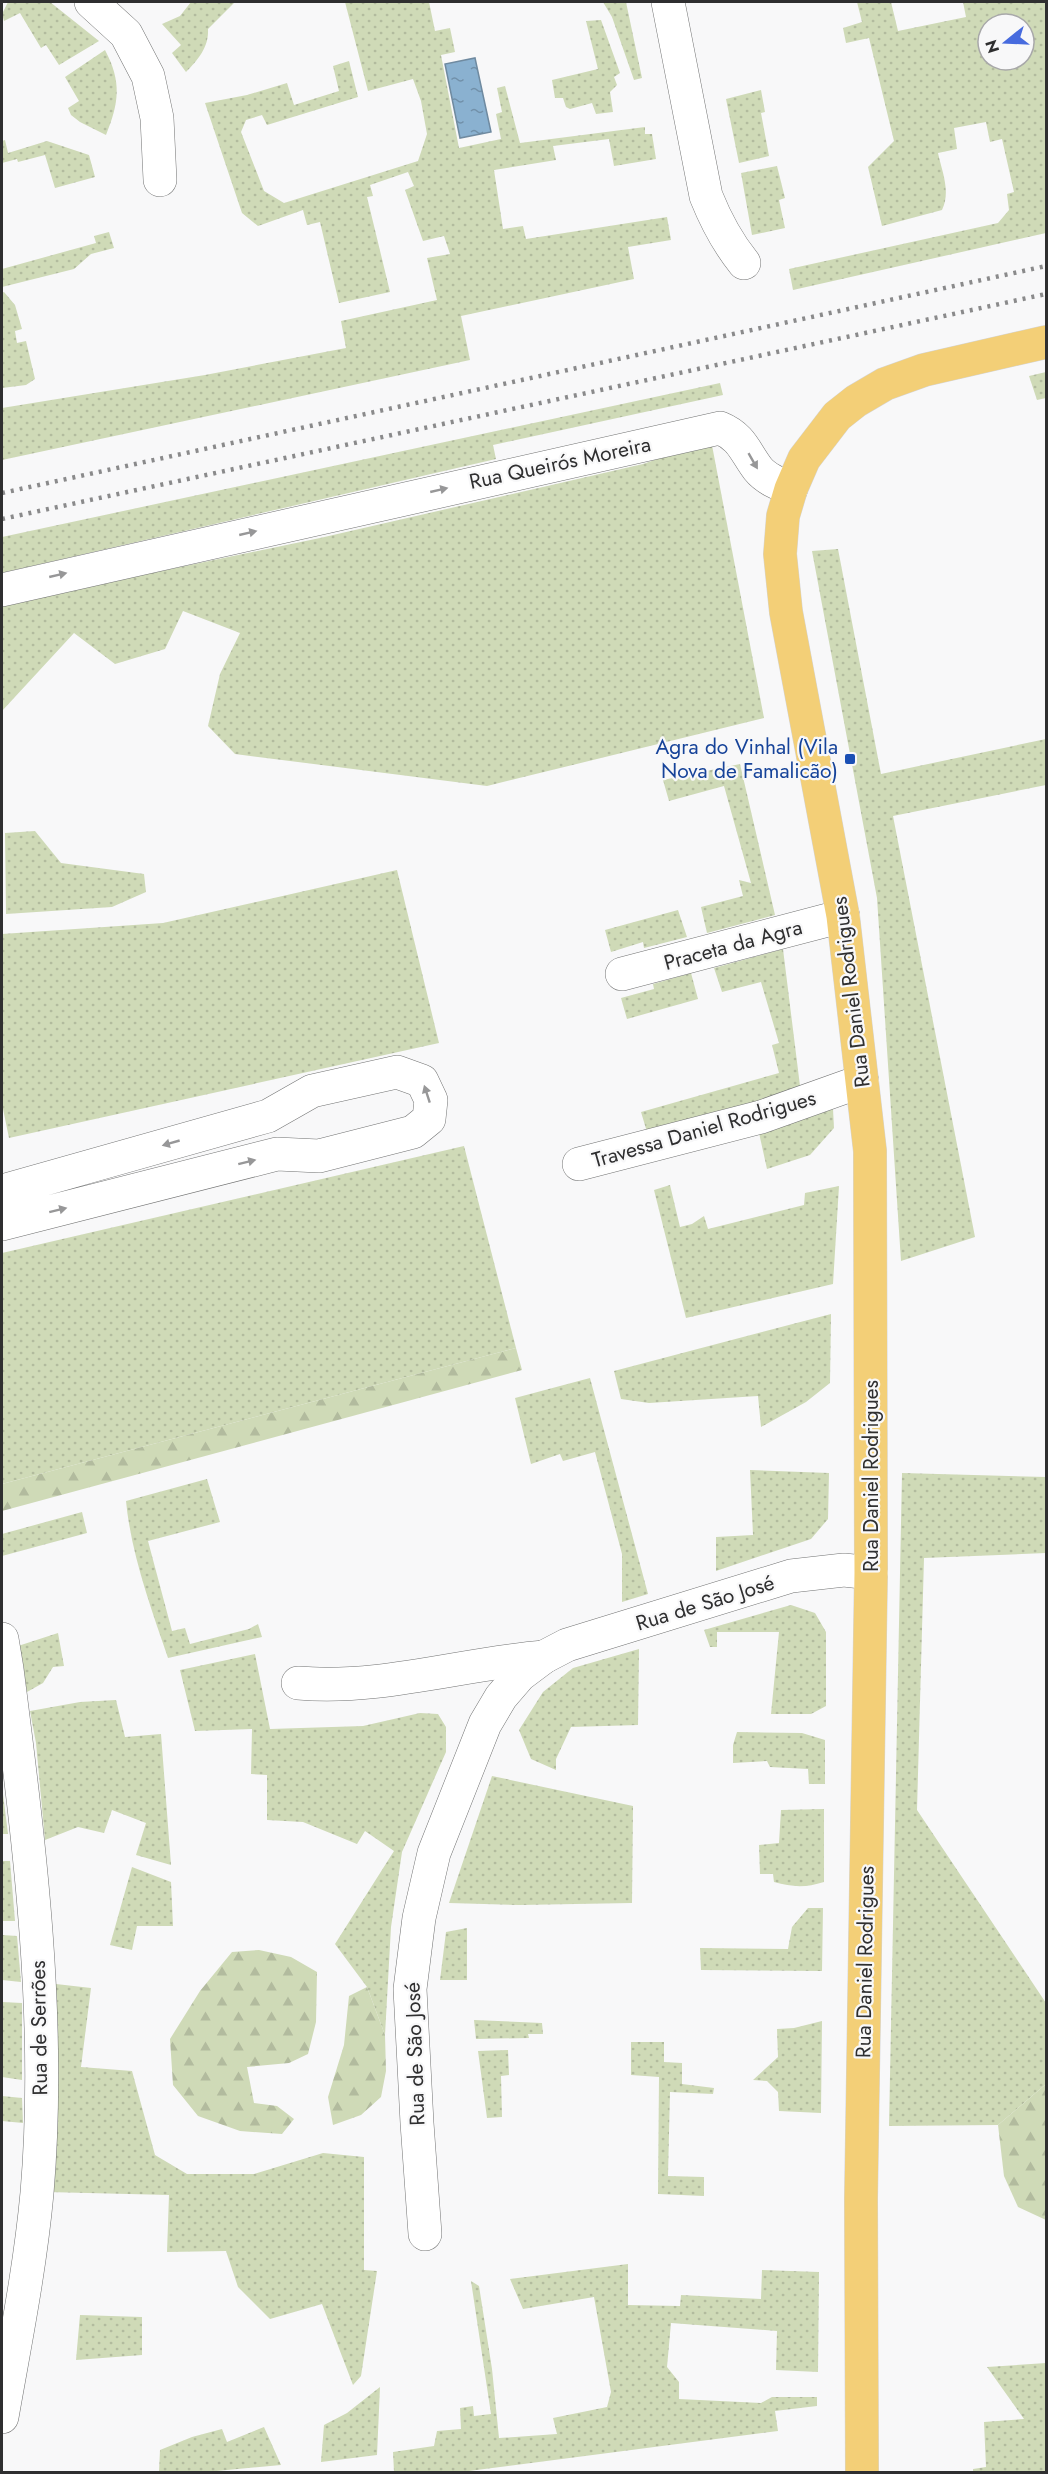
<svg xmlns="http://www.w3.org/2000/svg" width="1048" height="2474" font-family="Jost,sans-serif">
<defs>
<pattern id="grass-dots" width="8" height="8" patternUnits="userSpaceOnUse" patternTransform="scale(1.5)"><rect width="8" height="8" fill="#cfdab7"/><path d="M2 2h.1M6 6h.1" fill="none" stroke="#b2bb9e" stroke-width="1.8" stroke-linecap="round"/></pattern>
<pattern id="forest-firs" width="22" height="20" patternUnits="userSpaceOnUse" patternTransform="scale(1.5)"><rect width="22" height="20" fill="#cfdab7"/><path d="M5 1l3.5 6h-7zM16 11l3.5 6h-7z" fill="#b2bb9e"/></pattern>
<pattern id="water-ripples" width="26" height="14" patternUnits="userSpaceOnUse" patternTransform="scale(1.5)"><rect width="26" height="14" fill="#8ab1d0"/><path d="M2 4q2-2 4 0t4 0M15 11q2-2 4 0t4 0" fill="none" stroke="#7190a9"/></pattern>
</defs>
<rect width="100%" height="100%" fill="#f8f8f9"/>
<g fill="url(#grass-dots)" fill-rule="evenodd">
<polygon points="8,2 50,2 99,41 59,65 46,45 41,48 20,13 4,21 2,14"/>
<path d="M191,2H235L208,29C209,47 198,60 186,72L172,53L181,45L162,24L180,16Z"/>
<polygon points="345,2 429,2 435,31 450,28 455,52 441,55 459,148 501,139 496,114 502,112 497,88 505,86 520,143 645,127 645,134 652,134 656,159 614,166 609,139 553,146 556,160 494,170 503,229 523,226 526,239 667,217 671,240 628,247 634,279 461,316 470,360 2,460 2,408 205,375 346,348 341,321 437,300 427,258 450,254 444,236 423,241 405,190 414,186 408,172 370,185 373,196 367,197 390,292 339,303 320,222 307,225 303,210 258,226 242,213 205,103 247,95 287,83 294,105 339,91 333,66 349,61 358,97 267,125 262,115 246,120 241,132 264,191 284,203 418,161 427,134 421,101 413,79 368,91"/>
<polygon points="603,2 626,2 642,78 634,80 612,17"/>
<path d="M857,2H891L898,31L966,17L963,2H1046V233L793,290L789,269L998,223L1009,210L1007,194L1014,192L1002,139L990,142L986,122L954,128L957,149L938,153C942,172 951,191 942,210L882,226L868,167L894,141L869,38L846,43L843,28L862,22ZM988,24H1024V60H988Z"/>
<polygon points="601,20 620,73 614,77 617,85 610,92 613,112 596,114 592,103 570,109 566,107 563,98 555,98 552,80 598,69 586,21"/>
<path d="M105,50C122,82 119,103 106,135L80,122L71,115L68,108L79,101L65,77Z"/>
<polygon points="761,90 765,112 761,113 769,156 739,163 726,99"/>
<polygon points="5,140 8,153 47,141 89,155 95,177 55,188 45,155 18,162 17,159 2,163 2,141"/>
<polygon points="777,166 785,198 779,200 785,228 752,235 741,173"/>
<polygon points="109,232 114,248 91,254 74,269 2,287 2,269 96,243 94,236"/>
<polygon points="4,292 15,305 22,329 15,331 17,343 26,341 35,379 26,385 2,388 2,293"/>
<polygon points="1046,372 1046,398 1037,400 1029,376"/>
<polygon points="720,383 723,395 493,445 496,459 2,573 2,537"/>
<polygon points="711,440 764,718 487,786 235,754 208,726 220,674 240,633 183,611 165,649 115,664 74,633 2,711 2,604 320,538 643,464"/>
<polygon points="838,549 881,774 1046,739 1046,785 893,816 975,1237 901,1261 877,898 812,551"/>
<polygon points="740,764 775,915 707,933 701,907 743,896 739,880 751,883 724,786 669,801 663,780"/>
<polygon points="35,831 61,863 144,874 146,892 112,907 6,914 5,833"/>
<polygon points="397,870 439,1043 9,1138 2,1104 2,934 163,923"/>
<polygon points="678,910 687,937 644,948 643,942 611,952 605,930"/>
<polygon points="783,949 800,1086 785,1095 647,1132 641,1112 779,1073 772,1045 779,1043 761,982 722,992 714,968"/>
<polygon points="691,973 698,999 627,1019 621,998 654,989 653,984"/>
<polygon points="833,1109 834,1128 810,1155 767,1169 759,1133"/>
<polygon points="464,1146 516,1348 2,1484 2,1253"/>
<polygon points="670,1185 680,1227 692,1224 704,1216 708,1229 804,1205 805,1193 839,1186 833,1284 686,1318 654,1190"/>
<polygon points="831,1314 830,1383 806,1402 761,1427 758,1396 649,1403 621,1399 614,1371"/>
<polygon points="590,1378 648,1594 622,1602 622,1554 595,1452 563,1461 560,1454 531,1464 515,1398"/>
<polygon points="750,1470 829,1473 828,1519 811,1539 716,1571 716,1537 753,1535"/>
<polygon points="902,1473 1046,1477 1046,1553 924,1558 917,1810 1046,2003 1046,2084 998,2125 889,2126"/>
<path d="M207,1479L220,1522L148,1541L172,1631L185,1628L190,1644L249,1629L258,1624L262,1637L168,1658C151,1608 131,1554 126,1501Z"/>
<polygon points="82,1512 87,1533 2,1556 2,1534"/>
<polygon points="791,1605 815,1613 826,1632 826,1706 811,1714 771,1714 779,1632 717,1632 717,1647 710,1647 704,1630"/>
<polygon points="58,1633 64,1666 53,1667 43,1683 27,1692 18,1646"/>
<polygon points="639,1649 638,1725 571,1727 556,1759 556,1770 531,1759 519,1730 543,1692 573,1668"/>
<polygon points="255,1654 270,1729 363,1726 420,1713 438,1714 446,1727 446,1752 402,1852 391,1927 385,2035 367,1987 335,1944 394,1851 365,1831 357,1844 303,1822 267,1820 267,1775 251,1774 252,1729 195,1731 180,1670"/>
<polygon points="116,1700 125,1737 161,1734 171,1865 136,1855 146,1823 112,1810 104,1833 78,1827 45,1840 36,1743 30,1711 80,1702"/>
<polygon points="737,1732 802,1733 825,1740 825,1784 809,1784 808,1769 770,1767 767,1761 733,1763 733,1745"/>
<polygon points="492,1776 633,1806 632,1903 519,1905 449,1903"/>
<polygon points="2,1786 8,1834 2,1834"/>
<path d="M824,1809V1882C805,1888 792,1887 774,1882L773,1874H760L759,1845L779,1843L781,1810Z"/>
<polygon points="2,1861 10,1861 15,1921 2,1921"/>
<polygon points="132,1867 171,1882 173,1926 137,1926 132,1950 110,1945"/>
<polygon points="808,1908 823,1908 822,1971 701,1970 700,1948 788,1949 792,1927"/>
<polygon points="467,1928 467,1980 440,1980 446,1932"/>
<polygon points="2,1935 17,1936 21,1982 2,1980"/>
<polygon points="56,1984 91,1988 81,2067 132,2071 155,2155 187,2174 254,2174 323,2153 364,2157 364,2270 377,2271 361,2376 353,2385 322,2304 270,2319 238,2287 226,2251 167,2252 169,2195 47,2192"/>
<polygon points="2,2002 22,2003 22,2080 2,2077"/>
<polygon points="474,2020 542,2023 543,2034 528,2034 529,2038 476,2039"/>
<polygon points="822,2021 821,2113 779,2111 778,2092 767,2081 753,2080 778,2057 777,2029 794,2028"/>
<polygon points="631,2042 664,2042 664,2062 682,2063 682,2084 714,2088 713,2094 670,2092 668,2176 704,2177 704,2196 658,2194 659,2077 631,2075"/>
<polygon points="508,2050 509,2075 501,2076 502,2117 487,2118 478,2051"/>
<polygon points="2,2096 22,2098 23,2123 2,2121"/>
<polygon points="628,2264 628,2305 680,2306 681,2295 761,2299 762,2270 819,2272 818,2372 776,2370 777,2331 671,2323 667,2367 679,2382 679,2399 761,2403 772,2397 817,2397 817,2406 775,2411 778,2431 461,2472 394,2472 393,2452 434,2446 437,2431 461,2429 460,2408 473,2406 474,2416 491,2414 471,2281 479,2286 492,2369 499,2438 557,2434 553,2418 607,2407 611,2392 594,2297 523,2309 510,2279"/>
<polygon points="80,2315 142,2317 142,2355 76,2360"/>
<polygon points="1046,2363 1046,2472 973,2472 973,2469 986,2467 984,2422 1024,2419 987,2367"/>
<polygon points="380,2387 377,2455 321,2462 324,2425 347,2413"/>
<polygon points="264,2427 281,2465 206,2472 159,2472 160,2450 192,2437 222,2429 227,2442"/>
</g>
<g fill="url(#forest-firs)">
<polygon points="516,1348 522,1370 2,1511 2,1484"/>
<polygon points="259,1950 291,1957 317,1972 316,2022 308,2054 289,2063 247,2067 254,2103 277,2106 294,2119 282,2134 240,2131 198,2116 173,2085 170,2039 200,1991 232,1952"/>
<polygon points="367,1987 385,2035 386,2071 381,2097 361,2115 333,2125 328,2097 344,2045 349,1996"/>
<polygon points="1046,2084 1046,2220 1018,2207 1004,2176 998,2125"/>
</g>
<polygon fill="url(#water-ripples)" stroke="#6f8aa0" stroke-width="1.5" points="475,58 491,132 460,138 445,64"/>
<g fill="none" stroke-linecap="round" stroke-linejoin="round">
<g stroke="#727373" stroke-width="34">
<g id="minor">
<polyline points="91,2 126,34 148,76 157,118 160,180"/>
<path d="M668,2L706,196C716,221 727,242 744,263"/>
<path d="M2,590L720,428C742,437 745,452 758,469C766,479 779,484 791,489"/>
<polyline points="622,974 843,916"/>
<polyline points="579,1164 761,1117 862,1081"/>
<polyline points="2,1191 268,1116 312,1091 397,1072 422,1081 431,1100 429,1119 413,1132 319,1156 277,1154 2,1224"/>
<path d="M2,1639L7,1669C29,1842 52,2018 37,2193C30,2269 15,2343 2,2417"/>
<path d="M298,1683C382,1690 461,1664 544,1657"/>
<polyline points="425,2234 417,2123 410,1989 419,1918 434,1853 485,1724 501,1697 520,1675 544,1657 567,1645 791,1576 844,1570 871,1573"/>
</g>
</g>
<g stroke="#d5d5d6" stroke-width="34">
<polyline id="major" points="862,2472 861,2199 871,1573 870,1151 843,916 786,612 780,554 783,516 791,489 804,459 837,416 856,401 885,384 924,370 1046,342"/>
</g>
<use href="#minor" stroke="#fff" stroke-width="33"/>
<use href="#major" stroke="#f3cf77" stroke-width="33"/>
<g stroke="#8a8a8b" stroke-width="4.5" stroke-dasharray="3 6" stroke-linecap="butt">
<polyline points="2,493 1046,266"/>
<polyline points="2,519 1046,294"/>
</g>
</g>
<defs><path id="oneway-solid" d="M-6-.8H1V-3.2L6.5 0L1 3.2V.8H-6Z" transform="scale(1.5)"/></defs>
<g fill="#979798">
<use href="#oneway-solid" transform="translate(753 461) rotate(60)"/>
<use href="#oneway-solid" transform="translate(439 490) rotate(-13)"/>
<use href="#oneway-solid" transform="translate(248 533) rotate(-13)"/>
<use href="#oneway-solid" transform="translate(58 575) rotate(-13)"/>
<use href="#oneway-solid" transform="translate(427 1094) rotate(-108)"/>
<use href="#oneway-solid" transform="translate(171 1143) rotate(164)"/>
<use href="#oneway-solid" transform="translate(247 1162) rotate(-14)"/>
<use href="#oneway-solid" transform="translate(58 1210) rotate(-14)"/>
</g>
<rect fill="#1a4fb4" stroke="#f8f8f9" stroke-width="2" x="844" y="753" width="12" height="12" rx="3"/>
<g text-anchor="middle" dominant-baseline="central" stroke-width="4.5" stroke-linejoin="round" paint-order="stroke">
<g font-size="21" fill="#2f2f30" stroke="#f8f8f9">
<text transform="translate(560 463) rotate(-12)">Rua Queirós Moreira</text>
<text transform="translate(733 945) rotate(-15)">Praceta da Agra</text>
<text transform="translate(851 992) rotate(-97)">Rua Daniel Rodrigues</text>
<text transform="translate(704 1129) rotate(-16)">Travessa Daniel Rodrigues</text>
<text transform="translate(871 1476) rotate(-90)">Rua Daniel Rodrigues</text>
<text transform="translate(705 1603) rotate(-17)">Rua de São José</text>
<text transform="translate(865 1962) rotate(-89)">Rua Daniel Rodrigues</text>
<text transform="translate(39 2028) rotate(-91)">Rua de Serrões</text>
<text transform="translate(415 2054) rotate(-92)">Rua de São José</text>
</g>
<g font-size="21" fill="#164399" stroke="#f8f8f9" text-anchor="end">
<text x="838" y="747">Agra do Vinhal (Vila<tspan x="838" dy="24">Nova de Famalicão)</tspan></text>
</g>
</g>
<rect width="1048" height="2474" fill="none" stroke="#2f2f30" stroke-width="6"/>
<g transform="translate(1006 42) rotate(252)"><circle r="28" fill="#f8f8f9" stroke="#a8a8a9" stroke-width="1.5"/>
<path d="M0-4.5L10 22L0 15L-10 22Z" fill="#476bde"/>
<text y="-9" font-size="16" font-weight="bold" text-anchor="middle" fill="#2f2f30">N</text>
</g>
</svg>
